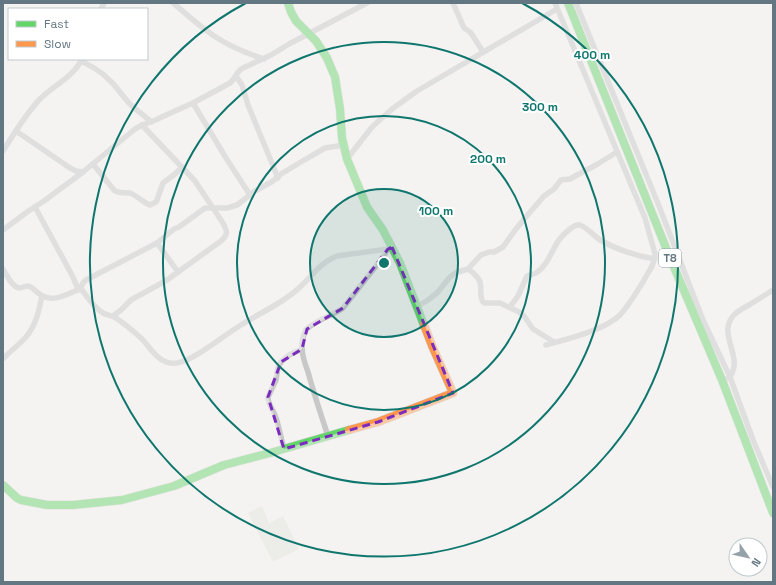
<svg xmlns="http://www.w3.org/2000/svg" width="776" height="585" font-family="'Space Grotesk',sans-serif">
<rect width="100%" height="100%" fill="#f4f3f1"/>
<polygon fill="#e2e5df" points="262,506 269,523 283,516 299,549 273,562 248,513"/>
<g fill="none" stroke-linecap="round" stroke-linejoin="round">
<g stroke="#d0d1d1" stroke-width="9">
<g id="fast">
<polyline points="288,3 291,12 296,21 316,41 327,58 335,77 340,109 342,138 347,159 367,207 383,230 400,263 424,325"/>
<polyline points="568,3 668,253 722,380 773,513"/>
<polyline points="3,485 17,498 21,500 47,505 73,505 122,500 174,486 224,465 270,453 349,430"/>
</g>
</g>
<g stroke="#d0d1d1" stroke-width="9">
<polyline id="slow" points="349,430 378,422 453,393 433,348 424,325"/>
</g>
<g stroke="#c8c8c9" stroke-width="5.5">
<path d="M173,3C188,15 202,29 219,39C233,48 249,54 264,59"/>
<polyline points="453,3 464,28 470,32 473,36 483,52"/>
<polyline points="576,3 659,206 703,320 730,377 753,440 773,487"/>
<polyline points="101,9 104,3"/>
<path d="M81,61C90,66 100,70 107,78C116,85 122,96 130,104C137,111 145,116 151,122"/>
<polyline points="236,76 242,85 248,105 278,178"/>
<polyline points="193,103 226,158 250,195"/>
<polyline points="16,131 70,168 76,171 83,172"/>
<path d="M3,151C14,134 25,115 39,100C53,85 73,78 82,59"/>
<polyline points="347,159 372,127 392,109 417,91 557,9"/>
<path d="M93,164L114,190C119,194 124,192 130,193C136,195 143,202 150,205L156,202L157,200L163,183L175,174L182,167"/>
<polyline points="35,207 73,277 77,287 78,290"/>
<path d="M3,230L27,212L44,201L83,172L135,129L142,125L151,122L175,111L193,103L230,83C235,79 236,73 241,69L271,55L289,44L367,3"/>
<polyline points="157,243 178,272"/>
<path d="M3,269C6,274 12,287 19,288C22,288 25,286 28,286C33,287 37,293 41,295C53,303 68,294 80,289L82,290C88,298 94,308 103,313C106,315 110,315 114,317C120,320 137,334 143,340C150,348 158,361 170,363C175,364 182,362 187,360C206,351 223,336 241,325C258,314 277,306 293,293C309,281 318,263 337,256L388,249L392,247"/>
<path d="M468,269C472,272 478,276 480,282C482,289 479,295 483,302L485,303H500L519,312L524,316L533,329L554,342"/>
<polyline points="80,289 83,283 86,280 157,243 174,229 179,227 205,208 227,208 237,205 255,191 273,181 281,174 301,162 325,148 344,145"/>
<polyline points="418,306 428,300 438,292 449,278 455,273 468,269 481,255 489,252 494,252 503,247 516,229 525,218 544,196 554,189 561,180 570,179 577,175 596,165 617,152"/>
<path d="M510,307L518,296L527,276C530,275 533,274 536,273C546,267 551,253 557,243C560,238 565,233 570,229C573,227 576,224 580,225C588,228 594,236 600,240C616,249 636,256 655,259"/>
<path d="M113,316L121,310L131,300L167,280L221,241C229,234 227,231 223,223L195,181L142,125"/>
<path d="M546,345C567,339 605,330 620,315C629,305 636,293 643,282C648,272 655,265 655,254L645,218L555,3"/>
<path d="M3,359C10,351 19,345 26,337C36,325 39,311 42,296"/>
<path d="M728,378L730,377C733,372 735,366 734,360C732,343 720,327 736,313C740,310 745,307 749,305C757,300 765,295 773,290"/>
<path d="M328,436C321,415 314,394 308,372C305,364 302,356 302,348C302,343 303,335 306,330C312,322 334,315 343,308L383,257L388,249"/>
<path d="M284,449C281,438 279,426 275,415C272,408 268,404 268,397L276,380L278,367L281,362L289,355L302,349"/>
</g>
<use href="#fast" stroke="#63d668" stroke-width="8"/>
<use href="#slow" stroke="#ff974d" stroke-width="8"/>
</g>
<path d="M0 0H776V585H0ZM392,247L453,393L378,422L284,449L268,397L281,362L302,349L307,329L343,308L388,249Z" fill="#f4f3f1" fill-opacity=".55" fill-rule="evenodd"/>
<path fill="none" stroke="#7b2cbf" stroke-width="3" stroke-dasharray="8 5" stroke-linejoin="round" d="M392,247L453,393L378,422L284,449L268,397L281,362L302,349L307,329L343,308L388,249Z"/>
<circle cx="384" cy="263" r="74" fill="#0f766e" fill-opacity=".12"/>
<g fill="none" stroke="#0f766e" stroke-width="2">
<circle cx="384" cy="263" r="74"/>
<circle cx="384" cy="263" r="147"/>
<circle cx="384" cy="263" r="221"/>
<path d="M522 3A294 294 0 1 1 246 3"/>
</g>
<g text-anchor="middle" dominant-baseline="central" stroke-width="4" stroke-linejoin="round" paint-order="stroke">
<rect fill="#fff" stroke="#92a0a8" stroke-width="1" x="659" y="249" width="22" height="18" rx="3"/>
<g font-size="11" font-weight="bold" fill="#637782">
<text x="670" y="258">T8</text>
</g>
</g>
<circle cx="384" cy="263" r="6" fill="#0f766e" stroke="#fff" stroke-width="2"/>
<g font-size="12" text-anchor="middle" font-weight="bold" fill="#0f766e" stroke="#fff" stroke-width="4" stroke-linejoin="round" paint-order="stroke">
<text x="592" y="59">400 m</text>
<text x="540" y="111">300 m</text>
<text x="488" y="163">200 m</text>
<text x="436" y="215">100 m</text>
</g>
<rect width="776" height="585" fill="none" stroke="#637782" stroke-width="8"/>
<rect x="8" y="8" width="140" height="52" fill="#ffffff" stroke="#c1c9cd"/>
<rect x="16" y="21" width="20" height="6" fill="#63d668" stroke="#c1c9cd"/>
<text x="44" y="28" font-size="12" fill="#637782">Fast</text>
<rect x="16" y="41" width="20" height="6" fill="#ff974d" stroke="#c1c9cd"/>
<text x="44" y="48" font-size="12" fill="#637782">Slow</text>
<g transform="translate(748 557) rotate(124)"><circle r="19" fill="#ffffff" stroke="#c1c9cd"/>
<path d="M0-3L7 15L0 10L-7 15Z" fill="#96a2a9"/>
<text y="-6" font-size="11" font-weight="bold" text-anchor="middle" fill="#637782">N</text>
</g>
</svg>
